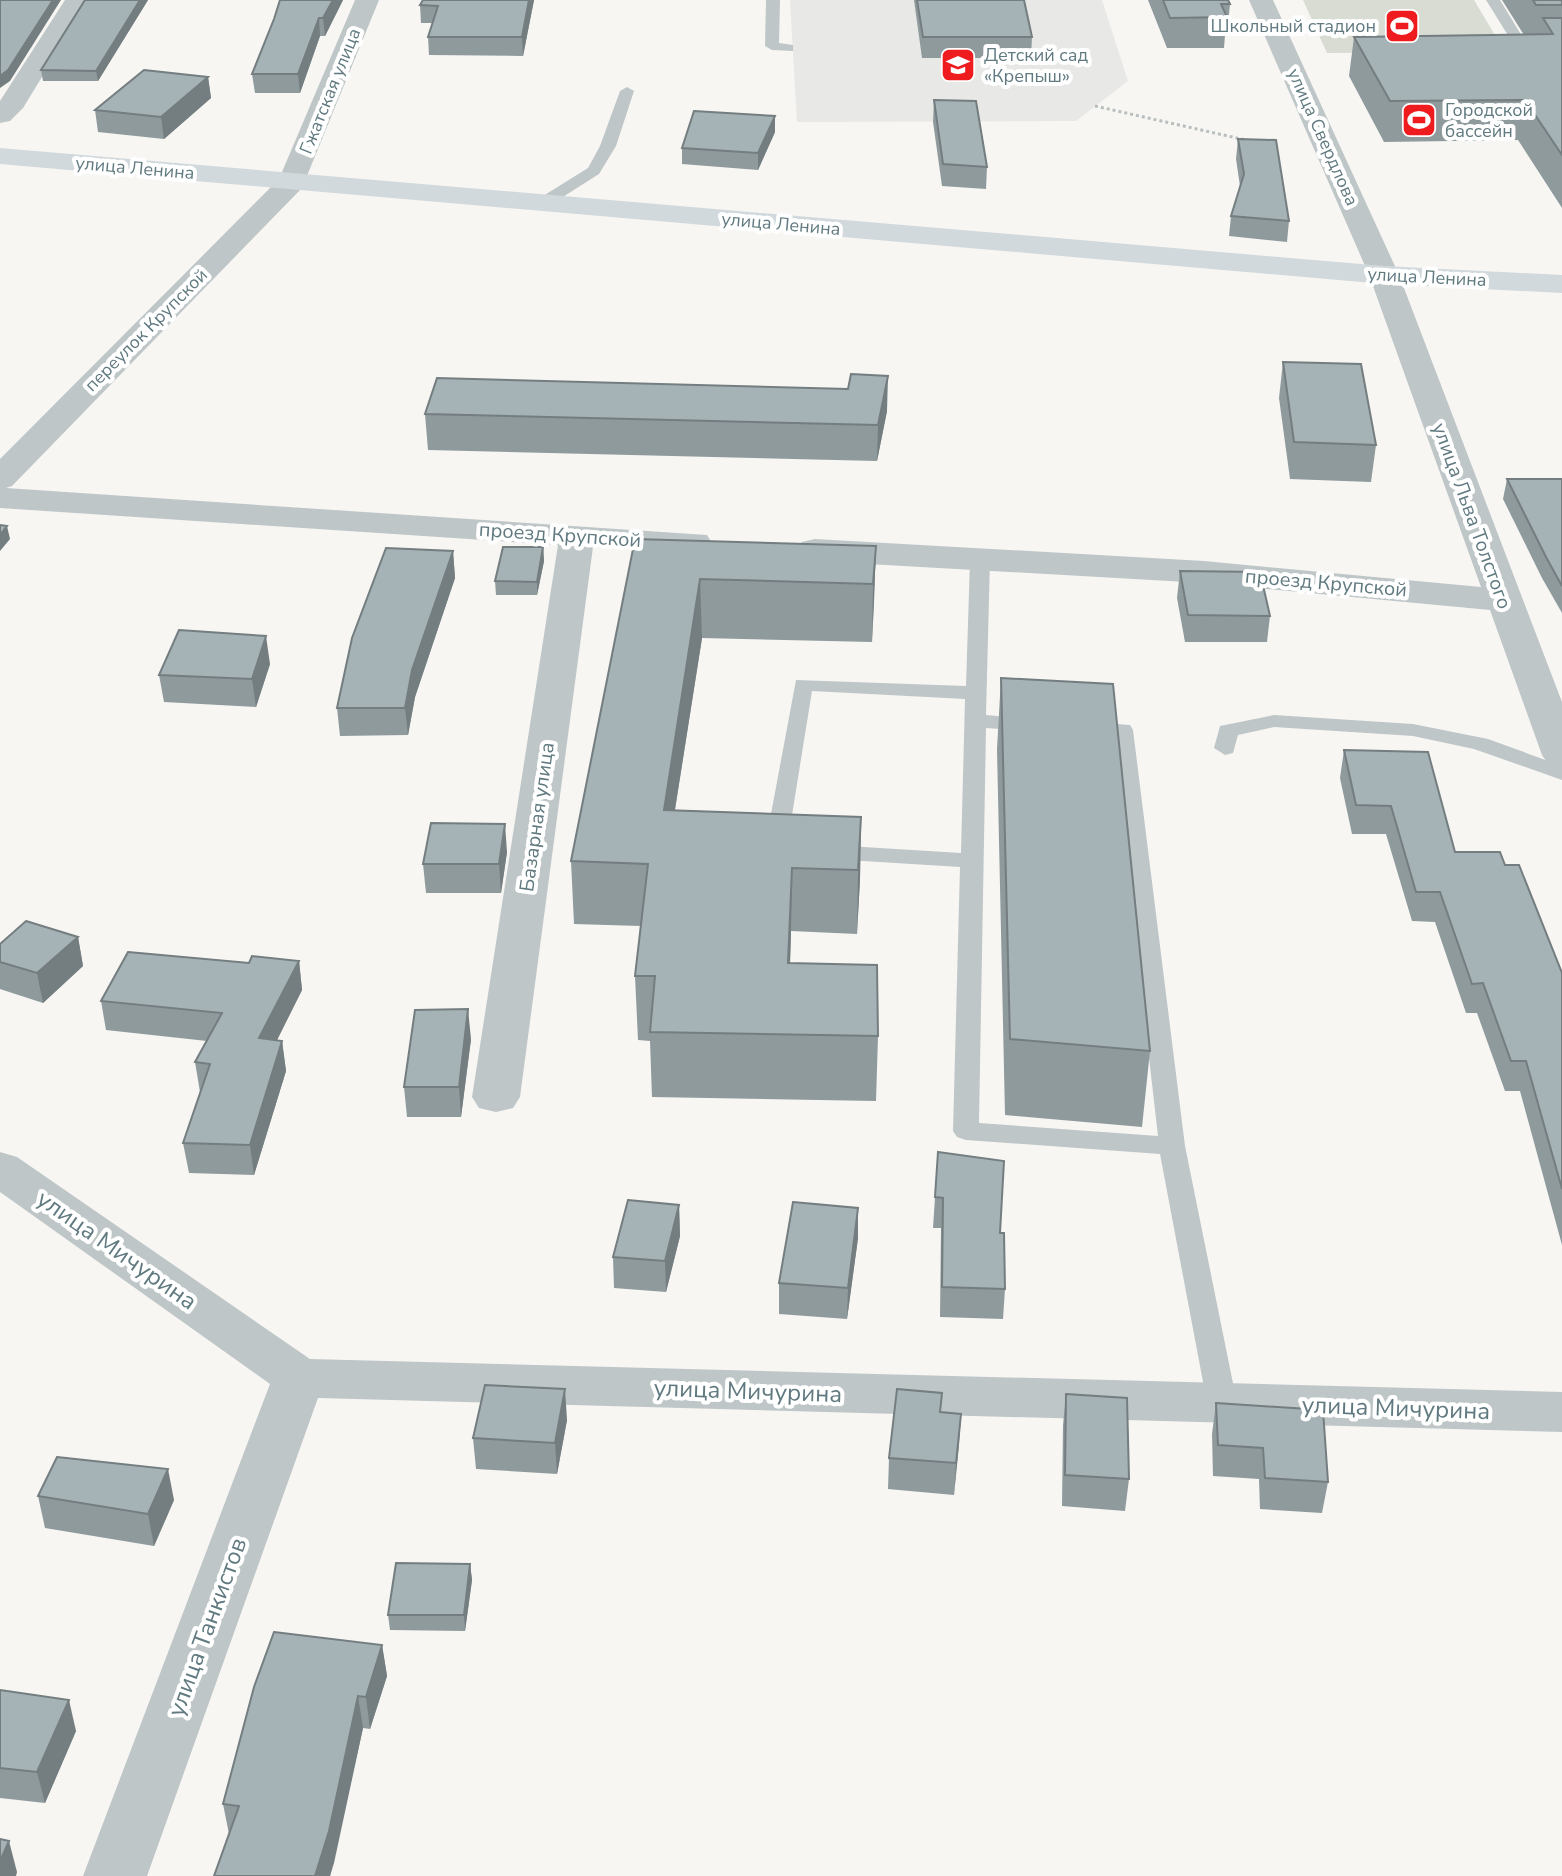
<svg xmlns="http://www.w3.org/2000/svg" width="1562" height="1876" font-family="'Nunito Sans',sans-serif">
<rect width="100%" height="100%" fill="#f7f6f3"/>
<polygon fill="#e8e8e7" points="790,0 1102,0 1128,81 1076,121 797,122"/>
<polygon fill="#d8dcd2" points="1303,0 1474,0 1505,52 1327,53"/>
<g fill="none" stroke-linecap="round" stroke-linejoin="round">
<polyline stroke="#b9bebf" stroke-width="3" stroke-dasharray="3 3" stroke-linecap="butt" points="1095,106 1250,141"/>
<g fill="#bfc6c8" fill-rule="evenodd">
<polygon points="766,0 780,0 779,43 793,45 793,51 772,50 765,46"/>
<polygon points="1486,0 1500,0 1528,46 1562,46 1562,54 1519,53"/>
<polygon points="627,87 634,91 616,146 599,174 547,207 535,207 535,201 588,168 600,146 620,91"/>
<polygon points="980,554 990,560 986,715 1029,719 1040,725 1029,731 986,728 979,1123 1158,1136 1112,736 1086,734 1075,728 1086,722 1130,725 1133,730 1185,1146 1237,1403 1232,1411 1222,1414 1212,1411 1207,1403 1160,1154 966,1140 957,1137 953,1131 960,867 831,859 823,857 819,852 823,847 831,845 961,853 965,699 812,691 787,846 784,851 768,851 765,846 796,680 966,686 970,560"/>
<polygon points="1274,715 1413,724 1488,739 1562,766 1562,780 1474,749 1413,736 1274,727 1238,735 1233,753 1225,755 1214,748 1220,726"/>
</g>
<g fill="#bfc6c8" fill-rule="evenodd">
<polygon points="65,0 89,0 23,108 10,121 0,123 0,101"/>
<polygon points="355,0 379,0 302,188 12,486 6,488 707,535 712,543 707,551 694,554 593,547 520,1097 513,1108 496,1112 479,1108 472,1097 558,545 0,508 0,459 279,179"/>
<polygon points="1249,0 1273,0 1399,275 1562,702 1562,767 1548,764 1542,755 1490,610 1204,583 815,561 802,558 797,550 802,542 815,539 1204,561 1481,587 1369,275"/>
<polygon points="0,1152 17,1157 310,1359 1562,1392 1562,1432 318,1398 147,1876 83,1876 270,1384 0,1192"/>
</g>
<polygon fill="#d2d9dc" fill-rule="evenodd" points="0,148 1384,266 1562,275 1562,293 1384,284 0,164"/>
</g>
<g fill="#8f9a9d">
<polygon points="148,0 98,81 43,81 41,70"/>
<polygon points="280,0 343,0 325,36 320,36 300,93 255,93 252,74 274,19"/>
<polygon points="423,0 534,0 523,56 429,55 428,37 433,23 421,23 420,5"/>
<polygon points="914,0 1024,0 1032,37 1031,58 922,58"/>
<polygon points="1148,0 1228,0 1230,4 1227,35 1225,35 1224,48 1167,48"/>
<polygon points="1502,0 1562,0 1562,208 1518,140 1384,142 1349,76 1354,37 1524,35"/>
<polygon points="208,77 211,98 164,139 98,132 95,110"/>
<polygon points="934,100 987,167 986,189 942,186 933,122"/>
<polygon points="775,132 758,170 682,164 682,148"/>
<polygon points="1238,139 1289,221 1287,242 1229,236 1231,216 1240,186 1236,159"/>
<polygon points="1283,362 1376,445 1371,482 1290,479 1279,398"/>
<polygon points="887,411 877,461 428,450 425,414"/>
<polygon points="1507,479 1562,479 1562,613 1542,578 1503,499"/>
<polygon points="635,539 876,546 872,642 702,638 675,810 861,817 860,879 857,934 791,931 790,963 878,1036 876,1101 652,1097 650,1041 638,1040 635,976 641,926 574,924 571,861"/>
<polygon points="543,547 544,561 537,595 496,595 495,581"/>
<polygon points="453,551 455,578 415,697 408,735 340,736 337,708"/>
<polygon points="1180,571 1270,616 1267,642 1185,642 1177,598"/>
<polygon points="270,664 256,707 164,702 159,675"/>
<polygon points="1001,678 1150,1051 1142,1127 1005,1115 997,749"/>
<polygon points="1344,750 1455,852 1505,865 1562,973 1562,1245 1520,1091 1505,1091 1477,1013 1466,1013 1435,922 1412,921 1386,834 1352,834 1340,778"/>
<polygon points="507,852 501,893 426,893 423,864"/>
<polygon points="78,937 83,966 43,1003 0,989 0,944"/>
<polygon points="299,961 302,990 277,1040 282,1041 286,1071 254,1175 189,1173 183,1143 200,1092 195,1062 207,1041 106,1030 101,1001 249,963"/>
<polygon points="471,1039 461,1117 407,1117 404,1087"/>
<polygon points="938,1152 1000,1233 1005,1289 1003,1319 940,1317 941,1228 933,1228"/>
<polygon points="679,1205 680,1236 666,1292 614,1288 613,1257"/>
<polygon points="858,1238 847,1319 779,1314 779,1283"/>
<polygon points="1066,1394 1129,1479 1125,1511 1062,1506 1063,1425"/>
<polygon points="1216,1403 1328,1482 1322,1513 1260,1509 1259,1479 1213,1476 1212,1434"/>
<polygon points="941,1412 961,1414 954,1495 888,1489 889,1458"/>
<polygon points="567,1420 557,1474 476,1469 473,1438"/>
<polygon points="38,1496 174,1500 154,1546 45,1528"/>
<polygon points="470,1564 472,1580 465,1631 390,1630 388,1615"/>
<polygon points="382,1645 387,1676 370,1729 363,1728 330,1876 214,1876 229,1834 223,1804"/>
<polygon points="0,1690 76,1731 45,1803 0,1798"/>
</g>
<g fill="#747d7f">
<polygon points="53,0 61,0 10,81 0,88 0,76"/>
<polygon points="140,0 148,0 98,81 96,71"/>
<polygon points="333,0 343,0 325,36 323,18"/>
<polygon points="529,0 534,0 523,56 522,37"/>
<polygon points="319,18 320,36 300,93 298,74"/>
<polygon points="208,77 211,98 164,139 161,117"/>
<polygon points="775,116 775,132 758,170 758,153"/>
<polygon points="888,376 887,411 877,461 878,425"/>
<polygon points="7,526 10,539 0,551 0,535"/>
<polygon points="876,546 874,603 872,642 873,584"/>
<polygon points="543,547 544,561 537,595 537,582"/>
<polygon points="453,551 455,578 415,697 408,735 405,708 412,670"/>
<polygon points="700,579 702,638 665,872 664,810"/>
<polygon points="266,636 270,664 256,707 252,679"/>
<polygon points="861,817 860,879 857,934 858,870"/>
<polygon points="505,824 507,852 501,893 499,864"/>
<polygon points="792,868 791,931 788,1027 788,963"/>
<polygon points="78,937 83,966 43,1003 37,973"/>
<polygon points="299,961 302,990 263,1068 259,1038"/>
<polygon points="468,1009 471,1039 461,1117 459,1087"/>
<polygon points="282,1041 286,1071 254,1175 250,1145"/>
<polygon points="679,1205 680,1236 666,1292 665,1261"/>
<polygon points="858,1208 858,1238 847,1319 848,1288"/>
<polygon points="565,1389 567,1420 557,1474 555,1443"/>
<polygon points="961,1414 959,1445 954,1495 956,1463"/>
<polygon points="168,1469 174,1500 154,1546 148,1514"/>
<polygon points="470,1564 472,1580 465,1631 464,1615"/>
<polygon points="382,1645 387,1676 370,1729 366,1697"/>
<polygon points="358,1696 363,1728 334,1863 330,1876 315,1876"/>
<polygon points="69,1700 76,1731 45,1803 37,1772"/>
<polygon points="9,1841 17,1872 16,1876 0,1876 0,1861"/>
</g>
<g fill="#a6b3b6" stroke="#747d7f" stroke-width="2">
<polygon points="0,0 53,0 8,70 0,76"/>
<polygon points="85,0 140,0 96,71 41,70"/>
<polygon points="280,0 333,0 323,18 319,18 298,74 252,74 274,19"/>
<polygon points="423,0 529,0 522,37 428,37 438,6 420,5"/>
<polygon points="917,0 1024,0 1032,37 923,37"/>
<polygon points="1163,0 1228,0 1230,4 1221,4 1227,17 1170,18"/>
<polygon points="1533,0 1562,0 1562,5 1536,5"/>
<polygon points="1543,18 1562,18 1562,155 1525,100 1390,101 1354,37 1553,34"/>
<polygon points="144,70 208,77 161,117 95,110"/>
<polygon points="934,100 976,101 987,167 943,164"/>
<polygon points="694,111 775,116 758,153 682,148"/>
<polygon points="1238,139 1276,140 1289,221 1231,216 1244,174"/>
<polygon points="1283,362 1361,364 1376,445 1294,442"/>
<polygon points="851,374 888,376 878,425 425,414 437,378 848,389"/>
<polygon points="1507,479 1562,479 1562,586 1546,557"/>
<polygon points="0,525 7,526 0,535"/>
<polygon points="635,539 876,546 873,584 700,579 664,810 861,817 858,870 792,868 788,963 877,965 878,1036 650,1032 655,976 635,976 648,864 571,861"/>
<polygon points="503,547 543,547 537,582 495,581"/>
<polygon points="386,548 453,551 412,670 405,708 337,708 352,638"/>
<polygon points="1180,571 1260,572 1270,616 1188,615"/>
<polygon points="179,630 266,636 252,679 159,675"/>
<polygon points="1001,678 1113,684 1150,1051 1010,1039"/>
<polygon points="1344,750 1428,752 1455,852 1500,852 1505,865 1519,865 1562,973 1562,1189 1526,1061 1511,1061 1483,983 1472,984 1440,892 1416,892 1391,806 1356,805"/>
<polygon points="431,823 505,824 499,864 423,864"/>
<polygon points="26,921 78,937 37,973 0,962 0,944"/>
<polygon points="128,952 249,963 252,956 299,961 259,1038 282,1041 250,1145 183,1143 210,1064 195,1062 222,1013 101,1001"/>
<polygon points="468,1009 459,1087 404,1087 415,1010"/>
<polygon points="938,1152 1004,1161 1000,1233 1004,1233 1005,1289 942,1287 943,1198 935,1197"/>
<polygon points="628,1200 679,1205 665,1261 613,1257"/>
<polygon points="793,1202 858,1208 848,1288 779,1283"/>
<polygon points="485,1385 565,1389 555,1443 473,1438"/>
<polygon points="897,1389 942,1393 940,1412 961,1414 956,1463 889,1458"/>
<polygon points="1066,1394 1127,1398 1129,1479 1065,1475"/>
<polygon points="1216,1403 1323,1410 1328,1482 1265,1478 1263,1448 1218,1445"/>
<polygon points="57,1457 168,1469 148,1514 38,1496"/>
<polygon points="396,1563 470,1564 464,1615 388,1615"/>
<polygon points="274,1632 382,1645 366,1697 358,1696 329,1831 315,1876 214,1876 239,1806 223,1804 254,1687"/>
<polygon points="0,1690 69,1700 37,1772 0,1768"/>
<polygon points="0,1839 9,1841 0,1861"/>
</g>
<defs>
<g id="stadium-square" transform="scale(1.8)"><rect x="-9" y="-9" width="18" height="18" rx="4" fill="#ee1c1f" stroke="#fff"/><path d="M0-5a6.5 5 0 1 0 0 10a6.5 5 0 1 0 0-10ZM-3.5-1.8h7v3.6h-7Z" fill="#fff"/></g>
<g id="school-square" transform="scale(1.8)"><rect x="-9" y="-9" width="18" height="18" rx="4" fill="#ee1c1f" stroke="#fff"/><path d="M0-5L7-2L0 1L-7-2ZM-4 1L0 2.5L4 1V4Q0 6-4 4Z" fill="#fff"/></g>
</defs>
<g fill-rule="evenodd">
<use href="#stadium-square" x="1402" y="26"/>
<use href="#school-square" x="958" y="65"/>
<use href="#stadium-square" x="1419" y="120"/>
</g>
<g text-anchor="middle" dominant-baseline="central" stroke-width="8" stroke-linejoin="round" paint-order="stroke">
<g font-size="18" fill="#607a80" stroke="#fff" text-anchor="start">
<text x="1376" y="26" text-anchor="end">Школьный стадион</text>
<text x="984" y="55">Детский сад<tspan x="984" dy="21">«Крепыш»</tspan></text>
<text x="1445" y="110">Городской<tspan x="1445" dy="21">бассейн</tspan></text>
</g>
<g font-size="18" fill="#607a80" stroke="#fff">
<text transform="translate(330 91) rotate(-68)">Гжатская улица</text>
<text transform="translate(1323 137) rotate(66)">улица Свердлова</text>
<text transform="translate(135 168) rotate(5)">улица Ленина</text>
<text transform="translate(781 224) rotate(5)">улица Ленина</text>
<text transform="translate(1427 277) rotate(3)">улица Ленина</text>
<text transform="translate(146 330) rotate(-45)">переулок Крупской</text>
</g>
<g font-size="20" fill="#607a80" stroke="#fff">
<text transform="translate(1472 516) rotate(70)">улица Льва Толстого</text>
<text transform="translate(560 535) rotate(4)">проезд Крупской</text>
<text transform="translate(1326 583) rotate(5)">проезд Крупской</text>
<text transform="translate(537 817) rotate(-82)">Базарная улица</text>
</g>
<g font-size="24" fill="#607a80" stroke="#fff">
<text transform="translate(117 1250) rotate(35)">улица Мичурина</text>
<text transform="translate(748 1391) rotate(2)">улица Мичурина</text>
<text transform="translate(1396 1408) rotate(2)">улица Мичурина</text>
<text transform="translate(207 1627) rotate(-70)">улица Танкистов</text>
</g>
</g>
</svg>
